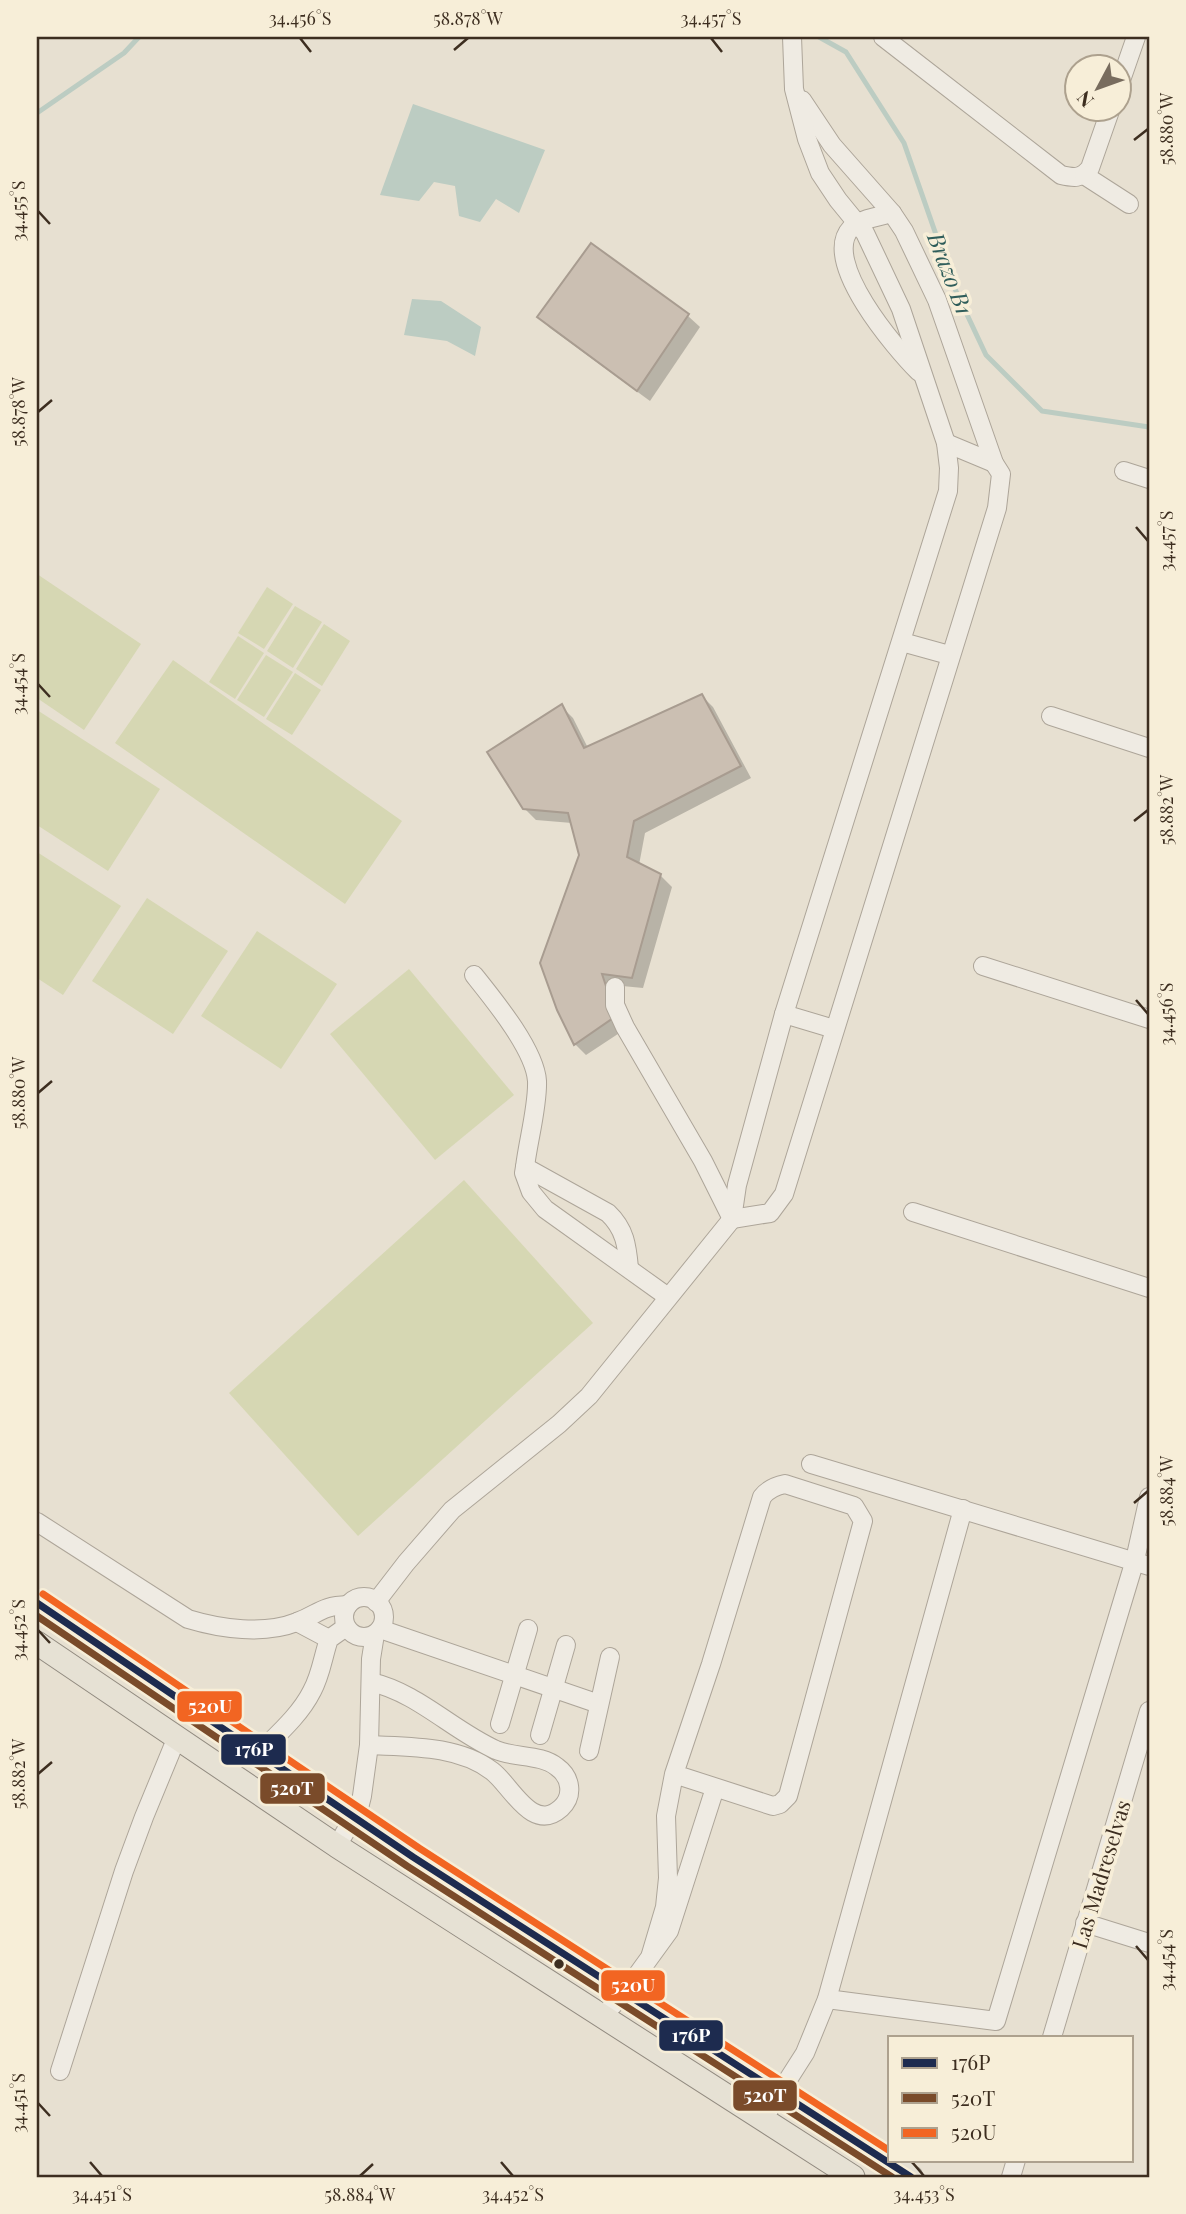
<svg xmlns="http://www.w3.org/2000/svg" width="1186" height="2214" font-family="'Playfair Display',serif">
<rect width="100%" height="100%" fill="#e7e0d1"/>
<g fill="#d6d7b3">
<polygon points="37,574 141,644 84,730 37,698"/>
<polygon points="267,587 293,604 264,649 238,633"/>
<polygon points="295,606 322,622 293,668 267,651"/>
<polygon points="324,624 350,641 322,686 296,669"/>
<polygon points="238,636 264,653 235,699 209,682"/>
<polygon points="266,655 293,672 264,717 237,700"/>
<polygon points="173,660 402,821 345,904 115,743"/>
<polygon points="295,673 321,690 292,735 266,719"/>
<polygon points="37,710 160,789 108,871 37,825"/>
<polygon points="37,852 121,906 63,995 37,978"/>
<polygon points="147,898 228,951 173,1034 92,981"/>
<polygon points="257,931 337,984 281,1069 201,1016"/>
<polygon points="409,969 514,1095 435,1160 330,1034"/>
<polygon points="464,1180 593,1323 358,1536 229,1393"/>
</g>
<g fill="#bcccc2">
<polygon points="413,104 545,150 519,213 496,199 480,222 459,216 455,186 434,182 419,201 380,195"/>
<polygon points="412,299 441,301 481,327 475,356 447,341 404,335"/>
</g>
<g fill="#0003">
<polygon points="591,245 688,316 700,327 650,401 550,328 539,317"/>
<polygon points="702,696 713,707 751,778 645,833 639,865 660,875 672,887 643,988 612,985 627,1028 586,1055 575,1044 581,855 572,823 536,820 524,808 561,706 573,718 588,748"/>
</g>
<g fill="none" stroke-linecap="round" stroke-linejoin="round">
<g stroke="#bcccc2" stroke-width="5">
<polyline points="819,37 846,52 904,143 955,289 986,355 1042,411 1149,427"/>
<polyline points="37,113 124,53 139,37"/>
</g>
</g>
<g fill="#cbbfb2" stroke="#a89c90" stroke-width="2">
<polygon points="591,243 689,314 637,391 537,317"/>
<polygon points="702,694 741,766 634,821 627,857 661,874 632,978 602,974 616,1016 574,1045 557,1010 540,963 579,855 568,813 523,809 487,752 562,704 584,748"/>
</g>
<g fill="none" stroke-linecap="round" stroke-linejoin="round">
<g stroke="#ada599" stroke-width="20">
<g id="minor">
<path d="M883,37L1061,175C1074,178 1081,179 1090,168L1111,108"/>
<polyline points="1120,83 1136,37"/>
<polyline points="1084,175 1129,204"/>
<path d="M892,213C879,217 861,218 851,228C820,261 896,349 919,372"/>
<polyline points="946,443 994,463"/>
<polyline points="1124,471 1149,479"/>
<polyline points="902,642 949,655"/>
<polyline points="1051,716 1149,748"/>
<polyline points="983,966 1149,1019"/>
<path d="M474,975C494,1000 535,1050 537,1081C538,1106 528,1141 525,1167L524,1173L531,1192L545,1209L668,1297"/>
<polyline points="615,987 615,1005 625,1027 703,1161 732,1219"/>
<polyline points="784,1014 834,1029"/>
<path d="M525,1167L608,1213C625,1229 627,1246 629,1268"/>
<polyline points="913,1212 1149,1288"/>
<polyline points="732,1219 770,1213 784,1194 997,508 1001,474 994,463 937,300 904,231 892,213 832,145 802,100"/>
<polyline points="811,1464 1149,1566"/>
<path d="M37,1522L188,1619C221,1629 264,1635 297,1622C319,1614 320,1606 348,1605"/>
<circle cx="364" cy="1617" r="20"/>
<polyline points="376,1602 406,1563 452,1510 559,1424 589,1396 732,1219 737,1185 784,1014 948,491 949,468 946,443 901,309 865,233 838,200 820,173 807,139 794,89 792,37"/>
<polyline points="297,1622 329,1639"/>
<polyline points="380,1629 599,1704"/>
<polyline points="500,1724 528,1629"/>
<polyline points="540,1735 566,1645"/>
<path d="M369,1745C409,1747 458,1745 492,1771C511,1785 532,1834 561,1808C574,1796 571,1777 557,1767C541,1754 515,1758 496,1750C452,1730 418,1693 371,1682"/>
<polyline points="589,1751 610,1657"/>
<path d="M259,1753C278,1734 300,1715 312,1691C321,1675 323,1656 329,1639L346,1627"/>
<polyline points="337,1846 359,1808 362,1796 369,1745 371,1659 375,1634"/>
<polyline points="1085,1923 1149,1943"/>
<path d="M651,1954L665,1907L668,1878L666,1816L674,1774L711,1664L762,1497C768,1489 775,1486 785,1484L854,1506L863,1521L788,1796L780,1804L773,1806L674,1774"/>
<polyline points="827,1999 996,2021 1135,1560 1149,1497"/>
<polyline points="603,2016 624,1993 669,1931 715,1788"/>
<polyline points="1052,2037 1149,1711"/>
<polyline points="60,2071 124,1871 144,1817 177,1737"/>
<polyline points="763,2119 805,2053 827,1999 963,1509"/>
<polyline points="1011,2177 1016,2160"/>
</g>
</g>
<g stroke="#928b80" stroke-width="25">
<g id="major">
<polyline points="37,1603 413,1857 911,2177"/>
<polyline points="37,1643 337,1846 853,2177"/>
</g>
</g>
<use href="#minor" stroke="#efebe3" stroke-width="18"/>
<use href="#major" stroke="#e6e1d4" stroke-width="23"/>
<g stroke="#f7eed8" stroke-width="12">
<polyline id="bus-1" points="37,1603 413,1857 911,2177"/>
</g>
<g stroke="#f7eed8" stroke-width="12">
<polyline id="bus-2" points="37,1616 407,1866 892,2177"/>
</g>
<g stroke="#f7eed8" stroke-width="12">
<polyline id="bus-3" points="43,1594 419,1848 890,2151"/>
</g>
<use href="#bus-1" stroke="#1d2b4f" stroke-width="7"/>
<use href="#bus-2" stroke="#7a4b2a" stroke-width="7"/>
<use href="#bus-3" stroke="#f26522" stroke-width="7"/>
</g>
<path fill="none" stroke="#3d2e20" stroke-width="2.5" d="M300,38L311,52M711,38L722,52M454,50L468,38M1134,140L1148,129M38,211L50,224M38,412L52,400M1136,527L1148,541M38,684L50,697M1134,821L1148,810M1136,1000L1148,1014M38,1093L52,1081M1134,1503L1148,1491M38,1630L50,1643M38,1774L52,1762M1136,1946L1148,1960M38,2103L50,2116M90,2162L102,2176M501,2162L513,2176M912,2162L924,2176M360,2176L373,2164"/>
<circle fill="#3d2e20" stroke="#f7eed8" stroke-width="2.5" cx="559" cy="1964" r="6"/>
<g text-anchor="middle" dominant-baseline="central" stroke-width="7" stroke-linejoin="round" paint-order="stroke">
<g font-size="21" fill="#3d2e20" stroke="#f7eed8">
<text transform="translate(1100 1874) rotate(-73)">Las Madreselvas</text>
</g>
<g font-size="23" font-style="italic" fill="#2f5d5a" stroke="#f7eed8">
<text transform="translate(951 273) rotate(69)">Brazo B1</text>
</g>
</g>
<g stroke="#f7eed8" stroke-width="2.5">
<rect x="176" y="1690" width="67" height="33" rx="7" fill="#f26522"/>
<rect x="220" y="1733" width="67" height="33" rx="7" fill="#1d2b4f"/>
<rect x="259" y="1772" width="67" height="33" rx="7" fill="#7a4b2a"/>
<rect x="600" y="1969" width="66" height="33" rx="7" fill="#f26522"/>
<rect x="658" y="2019" width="66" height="33" rx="7" fill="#1d2b4f"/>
<rect x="732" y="2079" width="66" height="33" rx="7" fill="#7a4b2a"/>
</g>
<g font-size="19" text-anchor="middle" font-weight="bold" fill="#fff">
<text x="210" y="1713">520U</text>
<text x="254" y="1756">176P</text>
<text x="292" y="1795">520T</text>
<text x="633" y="1992">520U</text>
<text x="691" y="2042">176P</text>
<text x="765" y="2102">520T</text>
</g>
<rect width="1186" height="2214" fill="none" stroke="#f7eed8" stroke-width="77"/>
<rect x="888" y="2036" width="245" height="126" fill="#f7eed8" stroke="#ada18e" stroke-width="2"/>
<rect x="902" y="2058" width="35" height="10" fill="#1d2b4f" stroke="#ada18e" stroke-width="2"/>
<text x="951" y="2070" font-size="21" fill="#3d2e20">176P</text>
<rect x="902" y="2093" width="35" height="10" fill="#7a4b2a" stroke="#ada18e" stroke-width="2"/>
<text x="951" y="2106" font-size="21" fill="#3d2e20">520T</text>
<rect x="902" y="2128" width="35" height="10" fill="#f26522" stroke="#ada18e" stroke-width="2"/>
<text x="951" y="2140" font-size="21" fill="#3d2e20">520U</text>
<g transform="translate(1098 88) rotate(229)"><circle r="33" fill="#f7eed8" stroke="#ada18e" stroke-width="2"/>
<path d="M0-5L12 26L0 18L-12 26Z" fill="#786c5e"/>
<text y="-10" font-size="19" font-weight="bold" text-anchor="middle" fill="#3d2e20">N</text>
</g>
<rect x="38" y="38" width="1110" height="2138" fill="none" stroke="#3d2e20" stroke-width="2.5"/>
<g font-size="18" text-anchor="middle" fill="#3d2e20">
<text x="300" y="25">34.456°S</text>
<text x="468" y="25">58.878°W</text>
<text x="711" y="25">34.457°S</text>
<text transform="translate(1167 129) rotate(-90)" y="6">58.880°W</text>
<text transform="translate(19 211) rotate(-90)" y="6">34.455°S</text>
<text transform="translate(19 412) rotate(-90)" y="6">58.878°W</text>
<text transform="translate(1167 541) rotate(-90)" y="6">34.457°S</text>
<text transform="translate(19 684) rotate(-90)" y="6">34.454°S</text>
<text transform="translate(1167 810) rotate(-90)" y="6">58.882°W</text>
<text transform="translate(1167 1014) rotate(-90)" y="6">34.456°S</text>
<text transform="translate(19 1093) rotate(-90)" y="6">58.880°W</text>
<text transform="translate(1167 1491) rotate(-90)" y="6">58.884°W</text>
<text transform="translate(19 1630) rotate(-90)" y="6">34.452°S</text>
<text transform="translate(19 1774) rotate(-90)" y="6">58.882°W</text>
<text transform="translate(1167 1960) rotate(-90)" y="6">34.454°S</text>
<text transform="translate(19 2103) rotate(-90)" y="6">34.451°S</text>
<text x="102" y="2201">34.451°S</text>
<text x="360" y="2201">58.884°W</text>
<text x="513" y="2201">34.452°S</text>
<text x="924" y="2201">34.453°S</text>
</g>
</svg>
